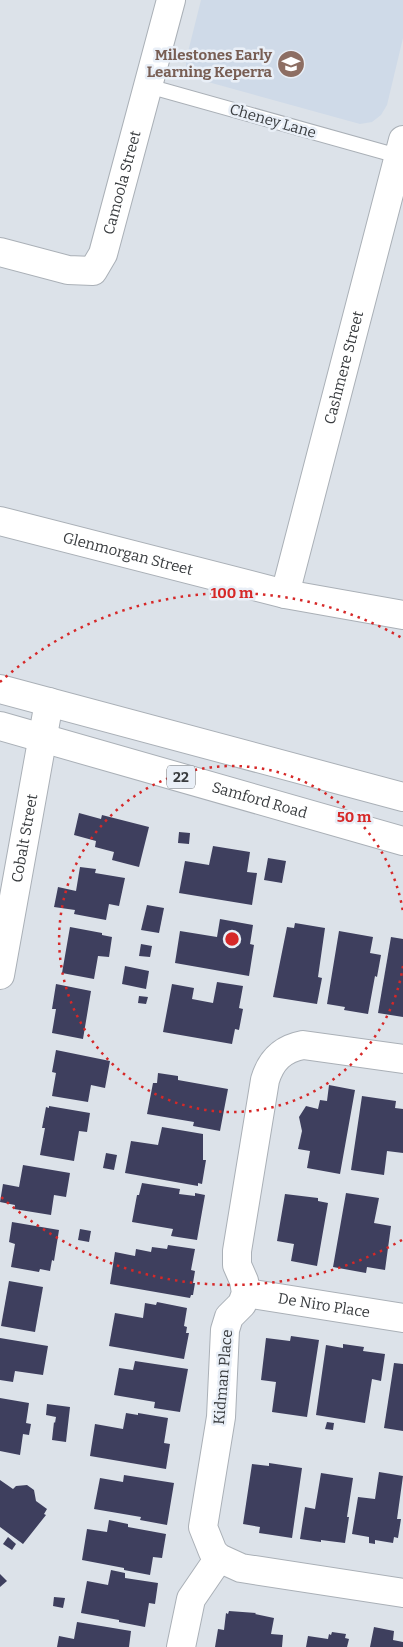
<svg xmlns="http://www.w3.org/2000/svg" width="403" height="1647" font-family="Bitter,serif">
<rect width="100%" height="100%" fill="#dce2e9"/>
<polygon fill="#cfdae8" points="201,0 403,0 403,38 387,105 381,115 372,122 360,124 190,77 186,68 186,60"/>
<g fill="#3e3f5e">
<polygon points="79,813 101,819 102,815 149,827 139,867 112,860 114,852 95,847 96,841 74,835"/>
<polygon points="179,832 190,833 189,844 178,843"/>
<polygon points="213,846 250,852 247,872 257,873 252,905 179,893 185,861 209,865"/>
<polygon points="268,858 286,861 282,883 264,880"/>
<polygon points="80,867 96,869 95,873 125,878 119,906 109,904 106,920 74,914 75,910 54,907 58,887 76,891"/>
<polygon points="147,905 164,908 159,933 141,930"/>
<polygon points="220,919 253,925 250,944 254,945 249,976 175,963 180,931 217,937"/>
<polygon points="295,923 325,928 318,977 322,978 317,1004 273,997 287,927 294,928"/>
<polygon points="70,927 102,933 102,935 112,937 109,957 98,956 94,979 62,973"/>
<polygon points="339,931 373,937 370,953 381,955 377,977 375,976 368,1014 344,1010 345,1007 327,1004"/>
<polygon points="391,937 403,939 403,1017 378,1013"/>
<polygon points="141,944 152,946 150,957 139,956"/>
<polygon points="125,966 149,971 146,989 122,984"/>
<polygon points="217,982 243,986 239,1008 243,1009 239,1030 235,1029 232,1044 163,1032 172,984 194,988 192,999 213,1003"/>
<polygon points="56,984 91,991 83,1039 52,1033 56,1009 52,1009"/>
<polygon points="139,996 148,997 146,1004 138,1003"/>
<polygon points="56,1050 110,1061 105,1088 91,1085 88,1102 52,1096 56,1073 52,1072"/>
<polygon points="158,1073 178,1076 178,1080 228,1089 220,1131 193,1126 194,1122 147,1114 153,1083 157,1083"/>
<polygon points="329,1085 355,1090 340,1174 307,1168 310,1151 298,1149 302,1131 299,1117 306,1106 318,1109 320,1100 327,1101"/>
<polygon points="362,1096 396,1101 395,1108 403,1109 403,1153 387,1151 384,1175 351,1170"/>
<polygon points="49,1106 90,1113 87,1132 79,1131 74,1161 40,1155 45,1128 42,1128 46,1107 49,1108"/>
<polygon points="162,1127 203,1134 203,1160 206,1160 202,1184 198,1183 198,1186 125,1173 131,1141 158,1145"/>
<polygon points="106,1153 117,1155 114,1170 103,1168"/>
<polygon points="23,1165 70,1173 66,1197 54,1195 51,1215 14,1209 15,1205 0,1202 3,1184 19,1187"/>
<polygon points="142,1183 180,1189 179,1194 195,1196 195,1193 205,1195 197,1240 171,1236 173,1229 132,1222 137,1195 139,1195"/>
<polygon points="346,1193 379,1198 374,1223 391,1226 385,1270 367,1267 366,1273 333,1267"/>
<polygon points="285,1194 318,1198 318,1201 328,1203 317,1266 291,1261 294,1244 277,1241"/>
<polygon points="12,1222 59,1230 54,1261 52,1260 50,1271 40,1269 39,1272 11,1267 15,1244 9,1242"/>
<polygon points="80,1229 91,1231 89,1242 78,1240"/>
<polygon points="168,1245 195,1249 191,1270 195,1271 193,1283 195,1283 193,1295 191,1295 190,1298 110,1284 115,1252 135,1256 136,1249 151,1252 152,1247 167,1249"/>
<polygon points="9,1281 43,1287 35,1332 1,1326"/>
<polygon points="157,1302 187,1308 184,1326 187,1327 186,1333 189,1333 184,1359 109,1346 115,1313 143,1318 145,1303 156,1305"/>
<polygon points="291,1336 319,1340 307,1417 272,1412 276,1382 261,1380 266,1338 290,1341"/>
<polygon points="0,1338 48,1346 43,1375 15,1371 13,1382 0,1380"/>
<polygon points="343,1344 364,1347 363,1351 385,1354 381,1381 372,1379 365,1423 316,1415 326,1345 343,1348"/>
<polygon points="135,1361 188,1369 180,1412 154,1408 155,1402 114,1395 119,1368 133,1370"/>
<polygon points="394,1363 403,1364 403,1431 384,1428"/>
<polygon points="0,1398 29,1403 26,1423 31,1424 29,1435 23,1434 20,1455 0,1451"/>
<polygon points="47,1404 70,1407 66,1442 52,1440 54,1422 55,1423 56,1417 46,1415"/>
<polygon points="126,1413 138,1415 138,1413 168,1418 164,1443 170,1444 166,1469 90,1456 95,1424 123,1429"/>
<polygon points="327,1422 334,1423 333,1430 325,1429"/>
<polygon points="269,1463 302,1468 292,1538 259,1533 260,1527 243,1524 252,1464 269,1466"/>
<polygon points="379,1472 403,1476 397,1519 401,1519 398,1538 394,1537 393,1543 375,1540 375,1544 369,1543 369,1537 352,1534 358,1497 375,1499"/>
<polygon points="321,1473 353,1478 347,1517 349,1517 345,1543 321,1540 321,1542 300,1539 305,1507 315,1509"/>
<polygon points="124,1475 174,1483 167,1525 140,1520 141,1517 94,1509 100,1478 123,1482"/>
<polygon points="0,1480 13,1489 16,1486 27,1485 34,1490 36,1501 47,1509 44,1514 46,1515 23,1544 0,1527"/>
<polygon points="109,1520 128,1524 128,1527 166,1534 162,1558 153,1557 150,1575 124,1570 124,1568 82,1560 87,1529 107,1532"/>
<polygon points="8,1537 16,1544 12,1550 3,1544"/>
<polygon points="111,1570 125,1573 125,1578 158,1583 155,1604 149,1603 145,1627 119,1622 119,1620 81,1613 87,1581 108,1585"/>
<polygon points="0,1574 7,1581 0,1587"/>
<polygon points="54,1597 65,1598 63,1608 53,1606"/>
<polygon points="229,1611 256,1613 255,1614 274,1618 271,1634 283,1635 282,1647 215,1647 218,1629 224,1630 226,1613 228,1614"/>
<polygon points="77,1622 131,1631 129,1647 57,1647 59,1636 74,1639"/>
<polygon points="374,1627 394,1631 393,1640 403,1642 403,1647 370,1647"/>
<polygon points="332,1632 346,1634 345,1638 349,1639 347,1647 306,1647 308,1636 328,1639 329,1634 331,1635"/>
</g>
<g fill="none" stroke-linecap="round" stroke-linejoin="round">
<g stroke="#aab0b7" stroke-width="16">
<polyline id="service" points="148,86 398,156"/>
</g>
<g stroke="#aab0b7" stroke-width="30">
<g id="minor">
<path id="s1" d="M0,252L68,270L93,271L103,254L171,0"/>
<path id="s2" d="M285,594L403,140"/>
<path d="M403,1059L303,1045C282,1049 271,1060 265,1080L237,1251V1265L244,1281L246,1293L242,1304L229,1317L225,1330L221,1417L203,1527L213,1552L219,1558L241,1568L403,1593"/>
<path id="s3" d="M246,1293L403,1318"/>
<polyline points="181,1647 191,1599 219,1558"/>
</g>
</g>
<g stroke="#aab0b7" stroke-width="30">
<g id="tertiary">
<path id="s4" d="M0,521L285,594L403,615"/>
<path id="s5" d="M0,975L49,702"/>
</g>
</g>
<g stroke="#aab0b7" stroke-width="30">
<g id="primary">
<polyline points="0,689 403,797"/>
<path id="s6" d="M0,726L403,841"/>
</g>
</g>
<use href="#service" stroke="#fff" stroke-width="14"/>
<use href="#minor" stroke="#fff" stroke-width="28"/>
<use href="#tertiary" stroke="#fff" stroke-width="28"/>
<use href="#primary" stroke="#fff" stroke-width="28"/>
</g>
<g fill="none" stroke="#d62828" stroke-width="2.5" stroke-dasharray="2.5 5">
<path d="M403 966A173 173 0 1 1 403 912"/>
<path d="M402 1240A346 346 0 0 1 0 1196M0 682A346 346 0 0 1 402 638"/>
</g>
<defs>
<g id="school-disc" transform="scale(1.4375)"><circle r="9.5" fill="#8d6e63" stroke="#e9eff7"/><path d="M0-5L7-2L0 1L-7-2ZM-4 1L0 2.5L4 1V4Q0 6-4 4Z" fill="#fff"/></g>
</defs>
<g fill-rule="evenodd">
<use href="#school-disc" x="291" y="64"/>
</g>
<g text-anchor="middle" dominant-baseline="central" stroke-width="5" stroke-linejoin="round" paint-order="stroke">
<rect fill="#e9eff7" stroke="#6e7276" stroke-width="1" x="167" y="765.5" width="28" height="23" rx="4"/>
<g font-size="14" font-weight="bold" fill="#393c3f">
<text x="181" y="777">22</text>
</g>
<g font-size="15" font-weight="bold" fill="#785e54" stroke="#e9eff7" text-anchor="end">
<text x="272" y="55">Milestones Early<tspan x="272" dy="17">Learning Keperra</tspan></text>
</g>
<g font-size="15" fill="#393c3f" stroke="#e9eff7">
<text transform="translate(273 121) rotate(16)">Cheney Lane</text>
<text stroke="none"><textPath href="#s1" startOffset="189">Camoola Street</textPath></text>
<text stroke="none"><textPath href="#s2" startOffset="234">Cashmere Street</textPath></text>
<text stroke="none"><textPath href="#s4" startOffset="132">Glenmorgan Street</textPath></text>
<text stroke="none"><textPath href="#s6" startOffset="270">Samford Road</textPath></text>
<text stroke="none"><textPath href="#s5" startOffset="139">Cobalt Street</textPath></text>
<text stroke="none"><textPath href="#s3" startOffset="79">De Niro Place</textPath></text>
<text transform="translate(223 1377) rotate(-85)">Kidman Place</text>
</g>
</g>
<circle cx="232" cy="939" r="8" fill="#d62828" stroke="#e9eff7" stroke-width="2.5"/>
<g font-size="15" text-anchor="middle" font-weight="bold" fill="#d62828" stroke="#e9eff7" stroke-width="5" stroke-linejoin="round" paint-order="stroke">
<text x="232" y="598">100 m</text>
<text x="354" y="822">50 m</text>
</g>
</svg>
